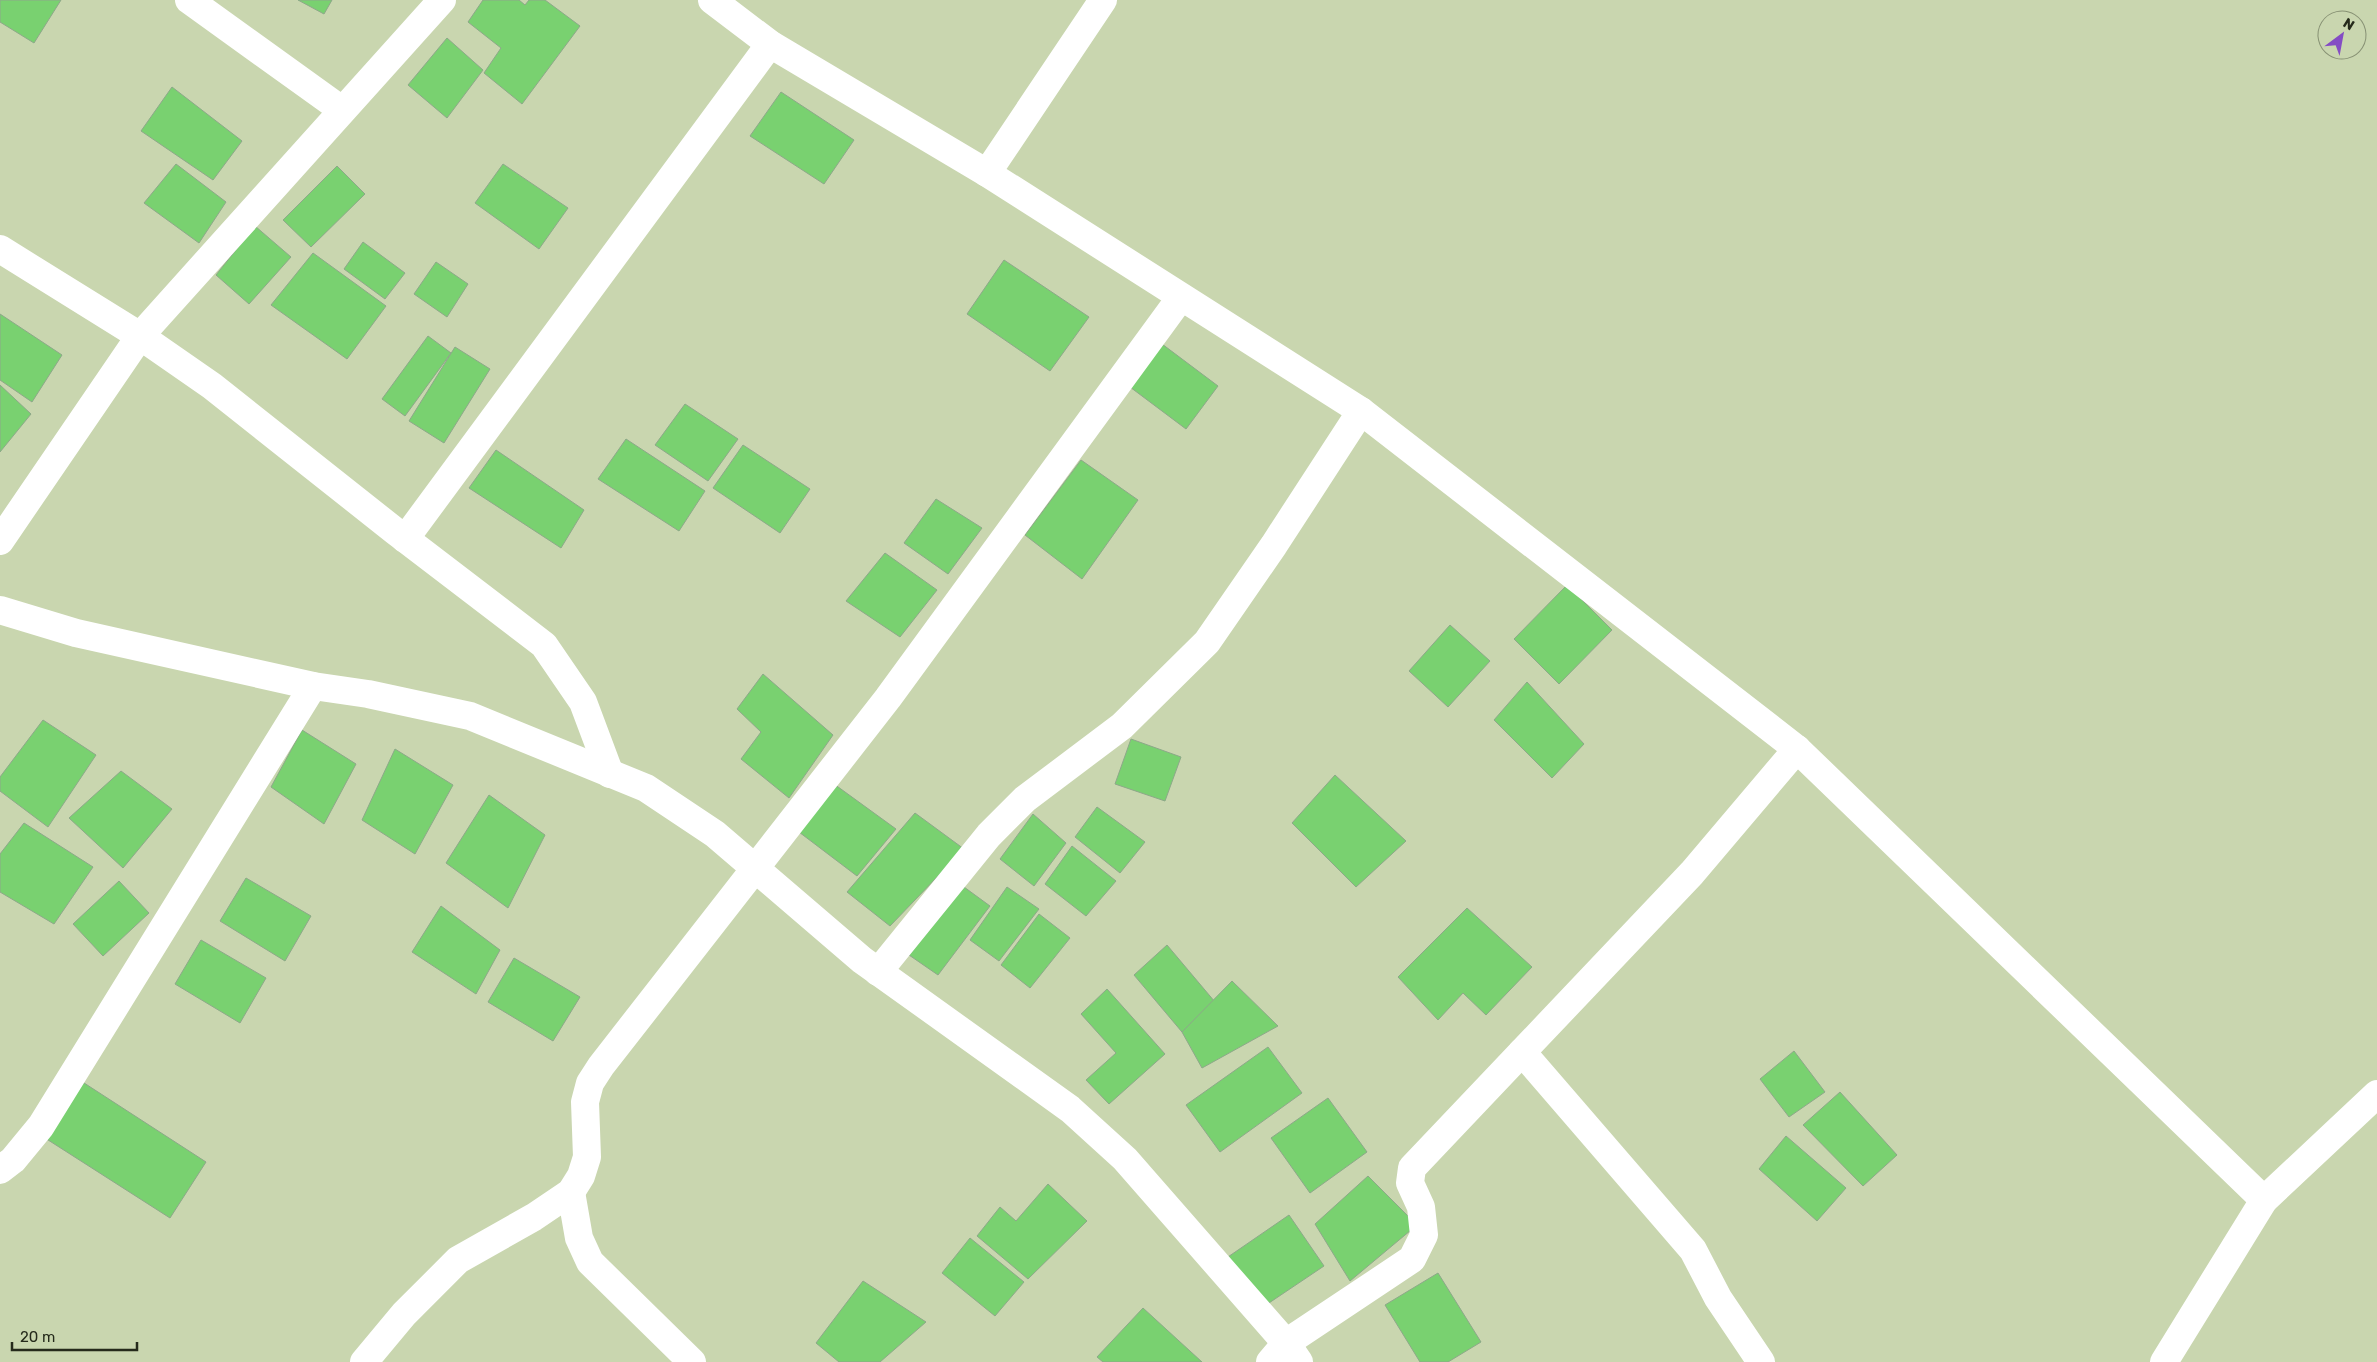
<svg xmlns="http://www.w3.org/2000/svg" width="2377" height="1362" font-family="Rubik,sans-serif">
<rect width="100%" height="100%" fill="#c9d6af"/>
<g fill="#79d170" stroke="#8da889">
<polygon points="0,0 61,0 34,43 0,22"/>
<polygon points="298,0 332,0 324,14"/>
<polygon points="483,0 519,0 525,5 529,0 545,0 580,26 522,104 484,73 501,48 468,22"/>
<polygon points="447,38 483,70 447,118 408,85"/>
<polygon points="172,87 242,141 213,180 141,131"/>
<polygon points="781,92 854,140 824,184 750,136"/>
<polygon points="176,164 226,202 199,243 144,203"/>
<polygon points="503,164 568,208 539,249 475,203"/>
<polygon points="337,166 365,194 311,247 283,220"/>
<polygon points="255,226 291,257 249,304 216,275"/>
<polygon points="363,242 405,273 385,299 344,269"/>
<polygon points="313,253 386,306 347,359 271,305"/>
<polygon points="1004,260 1089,317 1050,371 967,314"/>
<polygon points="436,262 468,284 447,317 414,294"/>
<polygon points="0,314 62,355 32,402 0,380"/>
<polygon points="428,336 451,353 405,416 382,399"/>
<polygon points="1162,344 1218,386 1186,429 1130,387"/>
<polygon points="455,347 490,369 444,443 409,421"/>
<polygon points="0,385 31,414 0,452"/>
<polygon points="685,404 738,439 708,481 655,445"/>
<polygon points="626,439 705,491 679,531 598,479"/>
<polygon points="743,445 810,489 780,533 713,488"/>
<polygon points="496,450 584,510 561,548 469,488"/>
<polygon points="1081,460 1138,500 1082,579 1025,535"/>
<polygon points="936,499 982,528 948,574 904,543"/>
<polygon points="885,553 937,590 900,637 846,601"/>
<polygon points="1567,585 1612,630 1559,684 1514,639"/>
<polygon points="1450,625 1490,661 1448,707 1409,671"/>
<polygon points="763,674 833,735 789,798 741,759 761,732 737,709"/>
<polygon points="1527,682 1584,744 1552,778 1494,720"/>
<polygon points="43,720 96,755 48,827 0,791 0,777"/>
<polygon points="302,730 356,764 324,824 271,787"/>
<polygon points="1131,739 1181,757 1165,801 1115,784"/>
<polygon points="395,749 453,785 415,854 362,820"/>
<polygon points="121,771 172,809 123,868 69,818"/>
<polygon points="1335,775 1406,841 1356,887 1292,823"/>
<polygon points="834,784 896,829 857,876 799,832"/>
<polygon points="489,795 545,835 508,908 446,863"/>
<polygon points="1097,807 1145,842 1120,873 1075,837"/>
<polygon points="915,813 964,849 890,926 847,892"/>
<polygon points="1033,814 1066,843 1034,886 1000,859"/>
<polygon points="24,823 93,867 54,924 0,892 0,854"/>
<polygon points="1072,846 1116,881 1086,916 1045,884"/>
<polygon points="246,878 311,916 285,961 220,921"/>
<polygon points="119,881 149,913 103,956 73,924"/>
<polygon points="964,887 990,906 938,975 909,955"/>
<polygon points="1007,887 1039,909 999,961 970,940"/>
<polygon points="441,906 500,950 476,994 412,952"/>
<polygon points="1467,908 1532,967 1486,1015 1463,993 1438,1020 1398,977"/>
<polygon points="1039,914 1070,938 1030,988 1001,965"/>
<polygon points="201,940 266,978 240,1023 175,984"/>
<polygon points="1167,945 1215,1002 1182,1032 1134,975"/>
<polygon points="514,958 580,997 553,1041 488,1002"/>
<polygon points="1232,981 1278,1026 1202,1068 1182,1032"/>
<polygon points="1107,989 1165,1054 1109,1104 1086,1080 1116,1053 1081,1014"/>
<polygon points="1268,1047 1302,1093 1220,1152 1186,1105"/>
<polygon points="1794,1051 1825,1092 1789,1117 1760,1079"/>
<polygon points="81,1081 206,1162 170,1218 45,1138"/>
<polygon points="1840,1092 1897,1155 1863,1186 1803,1125"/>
<polygon points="1328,1098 1367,1152 1310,1193 1271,1138"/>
<polygon points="1786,1136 1846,1188 1817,1221 1759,1169"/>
<polygon points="1368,1176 1417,1225 1350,1281 1315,1224"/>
<polygon points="1048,1184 1087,1221 1028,1279 977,1236 1000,1207 1016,1221"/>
<polygon points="1289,1215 1324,1266 1260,1309 1225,1259"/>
<polygon points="970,1238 1024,1282 995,1316 942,1273"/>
<polygon points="1438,1273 1481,1342 1448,1362 1420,1362 1385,1305"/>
<polygon points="863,1281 926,1322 880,1362 839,1362 816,1343"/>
<polygon points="1143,1308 1202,1362 1103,1362 1097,1357"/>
</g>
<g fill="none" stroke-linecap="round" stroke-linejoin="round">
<g stroke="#fff" stroke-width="28">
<polyline points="189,0 342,110"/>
<polyline points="712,0 770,44 987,173"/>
<polyline points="1103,0 987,173 1361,411 1797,749 2264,1200"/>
<polyline points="0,249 140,336 212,386 395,531 544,645 583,702 610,774"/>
<polyline points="405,539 770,44"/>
<polyline points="0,541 140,336 442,0"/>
<polyline points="0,610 76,633 313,686 368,694 470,716 646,788 715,834 862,960 1070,1109 1125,1159 1286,1343 1299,1362"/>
<polyline points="878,972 989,835 1025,799 1122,726 1207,642 1274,545 1361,411"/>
<polyline points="1522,1052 1693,1250 1718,1298 1761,1362"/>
<polyline points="0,1170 13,1160 41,1126 313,686"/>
<polyline points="571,1192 579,1238 590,1262 692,1362"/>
<polyline points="364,1362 404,1314 458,1260 534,1217 571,1192 581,1176 587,1157 585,1102 590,1083 601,1066 888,698 1181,297"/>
<polyline points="1270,1362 1286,1343 1412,1259 1424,1235 1421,1207 1410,1183 1412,1168 1692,873 1797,749"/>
<polyline points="2164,1362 2264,1200 2377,1094"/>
</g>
</g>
<g transform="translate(2342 35) rotate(32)"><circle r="24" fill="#c9d6af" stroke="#879174"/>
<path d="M0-4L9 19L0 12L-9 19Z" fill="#844cc4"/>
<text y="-8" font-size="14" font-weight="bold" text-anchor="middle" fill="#252a1b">N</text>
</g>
<path d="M12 1342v8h125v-8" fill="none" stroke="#252a1b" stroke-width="2.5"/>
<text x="20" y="1342" font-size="15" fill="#252a1b" stroke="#c9d6af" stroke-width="4" paint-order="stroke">20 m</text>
</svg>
